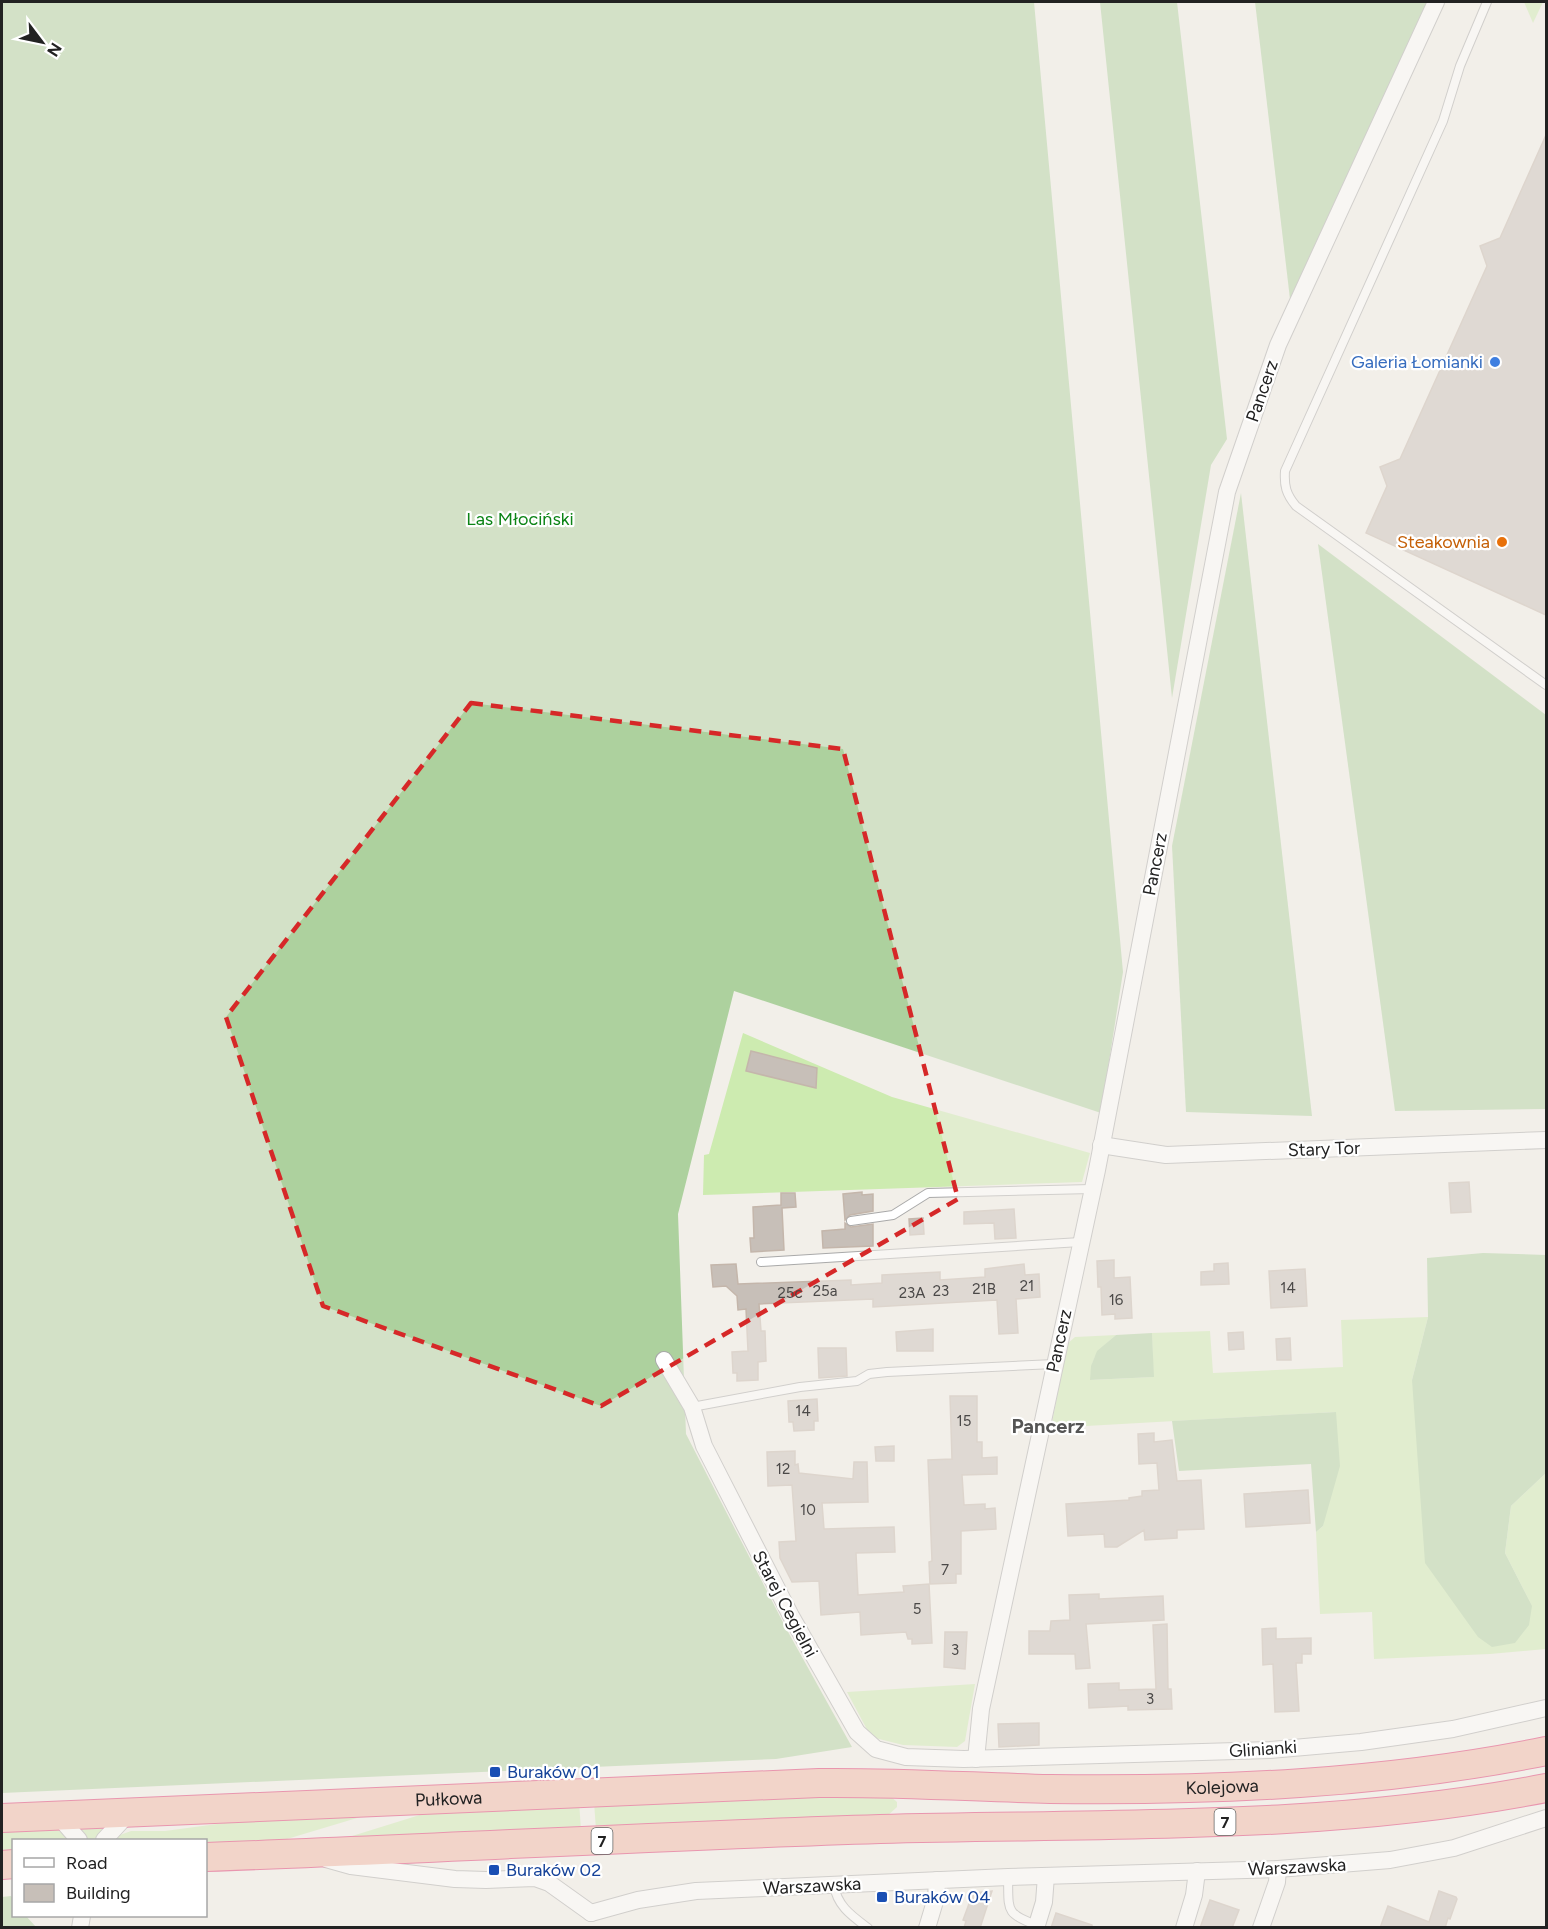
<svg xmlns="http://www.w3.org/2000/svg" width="1548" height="1929" font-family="Figtree,sans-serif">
<rect width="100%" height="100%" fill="#f2efe9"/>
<g fill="#cdebb0">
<polygon points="1524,2 1543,2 1533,23"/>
<polygon points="743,1033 892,1097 1090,1153 1082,1182 703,1195 704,1155 709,1154"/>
<path d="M1428,1317L1412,1380L1532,1606L1505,1553L1511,1506L1546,1473V1649L1490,1654L1374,1659L1372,1612L1320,1614L1316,1532L1323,1526L1336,1412L1051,1428L1067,1344L1075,1337L1116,1335C1099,1350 1090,1356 1091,1380L1153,1377L1152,1333L1210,1331L1213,1373L1343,1367L1341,1320Z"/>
<polygon points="975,1684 965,1741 957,1747 903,1745 871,1737 847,1692"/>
<polygon points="889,1795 897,1802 897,1807 886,1817 596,1830 594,1802"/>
<polygon points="579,1801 581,1830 336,1841 439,1809"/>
<polygon points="377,1812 277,1842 206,1847 206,1840 116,1840 120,1835 131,1831 165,1831 269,1817"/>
<polygon points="112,1823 93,1840 87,1840 75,1825"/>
<polygon points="2,1829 56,1829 72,1840 14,1840 13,1855 2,1855"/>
</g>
<g fill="#add19e">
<polygon points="2,2 1034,2 1123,972 1101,1113 734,991 678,1214 686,1434 787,1630 852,1747 776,1759 2,1793"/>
<polygon points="1100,2 1177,2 1227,439 1211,465 1172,698"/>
<polygon points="1255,2 1428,2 1290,299"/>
<polygon points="1241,493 1312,1116 1186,1112 1172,846"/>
<polygon points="1318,544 1546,715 1546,1109 1395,1111"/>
<polygon points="1483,1253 1546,1255 1546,1473 1511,1506 1505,1553 1532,1606 1529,1625 1515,1643 1492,1647 1478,1637 1425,1563 1412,1380 1428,1317 1427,1258"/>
<polygon points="1152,1333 1154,1377 1090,1380 1091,1366 1097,1351 1116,1335"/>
<polygon points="1336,1412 1340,1466 1323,1526 1316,1532 1311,1464 1179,1471 1172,1421"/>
<polygon points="11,1896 13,1899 14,1916 26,1916 36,1927 2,1927 2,1897"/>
</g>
<g fill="#c7bfb8" stroke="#c4b6ab" stroke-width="1.5">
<polygon points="1546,135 1546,615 1366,533 1387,486 1380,467 1400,459 1487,266 1480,246 1500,238"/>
<polygon points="751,1051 817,1068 816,1088 746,1071"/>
<polygon points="1469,1182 1471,1212 1451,1213 1449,1183"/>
<polygon points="862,1192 862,1195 873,1194 873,1211 850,1215 845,1220 843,1194"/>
<polygon points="781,1193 795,1193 796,1207 782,1208 784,1250 751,1252 750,1238 754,1238 753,1207 781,1205"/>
<polygon points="1014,1209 1016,1238 995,1239 994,1223 964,1224 964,1212"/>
<polygon points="923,1218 924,1234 910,1235 909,1219"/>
<polygon points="845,1223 851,1227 873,1224 873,1246 823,1248 822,1231 845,1229"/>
<polygon points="1114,1260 1114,1278 1130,1277 1132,1318 1115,1319 1115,1314 1102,1315 1101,1287 1098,1287 1097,1261"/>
<polygon points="1228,1263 1229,1284 1201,1285 1201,1272 1214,1271 1214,1264"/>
<polygon points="736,1264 738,1284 851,1280 851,1285 882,1283 882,1275 940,1272 940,1280 985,1277 985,1269 1024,1264 1025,1275 1039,1274 1040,1297 1016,1299 1018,1333 999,1334 997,1300 873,1307 873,1299 759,1304 761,1331 765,1331 766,1361 758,1362 758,1380 737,1381 737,1373 733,1373 732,1352 748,1351 746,1309 738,1310 737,1296 726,1286 713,1287 711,1265"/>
<polygon points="1305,1269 1307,1306 1271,1308 1269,1271"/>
<polygon points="933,1329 933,1351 897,1351 896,1332"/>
<polygon points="1243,1332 1244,1349 1229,1350 1228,1333"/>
<polygon points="1290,1338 1291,1360 1277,1360 1276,1339"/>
<polygon points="818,1348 846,1348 847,1376 819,1378"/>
<polygon points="950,1396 977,1396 977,1442 982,1442 982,1458 997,1457 997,1474 962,1475 964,1505 985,1504 985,1509 995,1508 996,1529 961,1531 961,1574 956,1574 956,1583 930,1584 929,1562 932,1561 928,1460 952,1459"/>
<polygon points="817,1399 818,1421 814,1421 814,1430 794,1431 793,1422 789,1422 788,1401"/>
<polygon points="1154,1433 1154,1442 1172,1440 1177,1481 1201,1480 1204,1529 1177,1530 1177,1538 1145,1540 1144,1530 1117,1547 1105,1547 1104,1534 1068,1536 1066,1504 1129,1500 1129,1498 1142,1496 1142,1491 1159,1490 1157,1463 1139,1464 1138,1434"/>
<polygon points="894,1446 894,1461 876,1461 875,1447"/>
<polygon points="795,1451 795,1465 798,1464 799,1473 853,1479 854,1462 867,1462 868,1502 822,1503 824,1529 894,1527 895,1552 856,1553 858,1595 904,1592 903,1586 929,1584 932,1643 912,1644 912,1639 908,1639 906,1632 861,1635 860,1612 821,1615 819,1581 792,1582 780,1558 779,1542 796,1541 792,1485 768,1486 767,1452"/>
<polygon points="1308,1490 1310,1523 1246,1527 1244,1494"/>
<polygon points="1099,1594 1099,1599 1163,1596 1164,1620 1086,1624 1090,1668 1076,1669 1075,1654 1029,1654 1029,1631 1050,1631 1051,1621 1070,1620 1069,1595"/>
<polygon points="1167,1624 1168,1689 1171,1689 1172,1709 1128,1710 1128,1706 1089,1708 1088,1684 1119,1683 1119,1690 1156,1689 1153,1625"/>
<polygon points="1276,1628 1276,1639 1311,1638 1311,1654 1302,1654 1302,1663 1296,1663 1299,1711 1275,1712 1273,1664 1263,1665 1262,1629"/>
<polygon points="945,1632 967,1632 965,1669 944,1667"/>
<polygon points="1039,1723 1039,1745 999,1747 998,1724"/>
<polygon points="992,1891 980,1928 964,1928 966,1921 963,1920 973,1893"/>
<polygon points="1439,1891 1456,1897 1457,1899 1450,1919 1448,1918 1445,1928 1380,1928 1388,1906 1429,1922"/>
<polygon points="1210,1900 1239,1910 1232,1928 1200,1928"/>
<polygon points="1056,1913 1092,1925 1092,1928 1051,1928"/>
</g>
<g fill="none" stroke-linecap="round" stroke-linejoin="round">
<g stroke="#a9a9a9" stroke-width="10">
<g id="service">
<path d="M1487,2L1460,66L1443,121L1285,471C1284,486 1286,494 1296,506L1546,685"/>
<polyline points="851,1221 893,1215 928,1193 1092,1189"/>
<polyline points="761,1262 1080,1242"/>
<polyline points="692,1407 800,1387 857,1381 869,1374 887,1372 1054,1364"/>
<path d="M1008,1877C1009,1909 1004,1914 1037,1925"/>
<path d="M834,1885C837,1906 852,1916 868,1928"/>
</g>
</g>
<g stroke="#a9a9a9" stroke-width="18">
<g id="minor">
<polyline points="1101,1145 1166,1155 1546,1140"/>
<polyline points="664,1360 692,1407 704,1446 791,1616 857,1732 876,1749 906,1757 964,1759 1270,1750 1361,1742 1453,1729 1546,1708"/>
<polyline points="976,1759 981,1709 1097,1170 1227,492 1278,345 1436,2"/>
<polyline points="58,1816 79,1840"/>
<polyline points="104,1840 129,1813"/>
<polyline points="326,1859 351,1866 455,1879 486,1880 535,1878 549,1883 591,1913"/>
<polyline points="591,1913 638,1900 696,1891 1008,1877 1278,1869 1390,1860 1454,1848 1546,1818"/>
<polyline points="80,1928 82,1916"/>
<polyline points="927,1928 936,1898 937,1880"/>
<polyline points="1036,1928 1044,1902 1046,1876"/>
<polyline points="1184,1928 1194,1895 1197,1871"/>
<polyline points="1261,1928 1277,1882 1278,1869"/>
</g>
</g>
<g stroke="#dc2a67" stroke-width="30">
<g id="trunk">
<path id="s1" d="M2,1818L819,1783C896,1782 973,1787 1050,1789C1216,1791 1384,1784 1546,1751"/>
<path d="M206,1857C430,1849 655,1836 880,1829C1104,1823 1326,1831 1546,1788"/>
<polyline points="2,1865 14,1864"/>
</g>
</g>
<use href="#service" stroke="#fff" stroke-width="8"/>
<use href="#minor" stroke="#fff" stroke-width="16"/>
<use href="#trunk" stroke="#f2b4a3" stroke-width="28"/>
</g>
<path d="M0 0H1548V1929H0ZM471,703L843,749L958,1199L601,1406L323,1306L226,1017Z" fill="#f2efe9" fill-opacity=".55" fill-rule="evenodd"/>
<path fill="none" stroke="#d62828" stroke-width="4.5" stroke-dasharray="12 8" stroke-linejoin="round" d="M471,703L843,749L958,1199L601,1406L323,1306L226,1017Z"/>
<circle fill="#3f7fe0" stroke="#fff" stroke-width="2" cx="1495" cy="362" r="6"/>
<circle fill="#e8710a" stroke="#fff" stroke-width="2" cx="1502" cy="542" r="6"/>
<g fill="#1a4fb4" stroke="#fff" stroke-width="2">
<rect x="489" y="1766" width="12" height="12" rx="3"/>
<rect x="488" y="1864" width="12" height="12" rx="3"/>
<rect x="876" y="1891" width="12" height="12" rx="3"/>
</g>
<g text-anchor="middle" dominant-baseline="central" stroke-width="4.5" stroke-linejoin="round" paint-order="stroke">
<g font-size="15" fill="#4b4948">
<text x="1027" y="1286">21</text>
<text x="1288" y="1288">14</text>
<text x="984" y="1289">21B</text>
<text x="825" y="1291">25a</text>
<text x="941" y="1291">23</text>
<text x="790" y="1293">25c</text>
<text x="912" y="1293">23A</text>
<text x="1116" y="1300">16</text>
<text x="803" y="1411">14</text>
<text x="964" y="1421">15</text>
<text x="783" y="1469">12</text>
<text x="808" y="1510">10</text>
<text x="945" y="1570">7</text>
<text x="917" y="1609">5</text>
<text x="955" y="1650">3</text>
<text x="1150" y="1699">3</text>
</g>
<g fill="#fff" stroke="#646464" stroke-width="1.5">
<rect x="1214.5" y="1809" width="21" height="26" rx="4.5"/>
<rect x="591.5" y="1828" width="21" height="26" rx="4.5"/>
</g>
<g font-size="16" font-weight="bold" fill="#222">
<text x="1225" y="1822">7</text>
<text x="602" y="1841">7</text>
</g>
<g font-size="18" fill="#366cbe" stroke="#fff" text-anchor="end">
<text x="1483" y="362">Galeria Łomianki</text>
</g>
<g font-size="18" fill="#222" stroke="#fff">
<text transform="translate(1262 391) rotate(-71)">Pancerz</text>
<text transform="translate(1155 864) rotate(-79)">Pancerz</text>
<text transform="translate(1324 1149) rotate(-2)">Stary Tor</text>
<text transform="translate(1059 1341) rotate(-78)">Pancerz</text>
<text transform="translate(785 1604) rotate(62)">Starej Cegielni</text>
<text transform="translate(1263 1749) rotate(-4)">Glinianki</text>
<text stroke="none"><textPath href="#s1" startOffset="1221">Kolejowa</textPath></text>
<text stroke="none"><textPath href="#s1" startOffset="447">Pułkowa</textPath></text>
<text transform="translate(1297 1867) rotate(-3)">Warszawska</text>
<text transform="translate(812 1886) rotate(-3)">Warszawska</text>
</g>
<g font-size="18" fill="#0c8416" stroke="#fff">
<text x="520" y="519">Las Młociński</text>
</g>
<g font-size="18" fill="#c56008" stroke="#fff" text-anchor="end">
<text x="1490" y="542">Steakownia</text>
</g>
<g font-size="18" fill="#164399" stroke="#fff" text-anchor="start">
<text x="507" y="1772">Buraków 01</text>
<text x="506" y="1870">Buraków 02</text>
<text x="894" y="1897">Buraków 04</text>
</g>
<g font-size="20" font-weight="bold" fill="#555" stroke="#fff">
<text x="1048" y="1426">Pancerz</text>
</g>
</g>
<rect width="1548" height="1929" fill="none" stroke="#222222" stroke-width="6"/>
<rect x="12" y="1839" width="195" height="78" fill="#ffffff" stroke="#a7a7a7" stroke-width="1.5"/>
<rect x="24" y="1858" width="30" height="9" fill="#ffffff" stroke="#a7a7a7" stroke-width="1.5"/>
<text x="66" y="1869" font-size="18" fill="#222222">Road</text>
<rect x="24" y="1884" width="30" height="18" fill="#c7bfb8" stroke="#a7a7a7" stroke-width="1.5"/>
<text x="66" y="1899" font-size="18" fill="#222222">Building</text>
<g transform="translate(42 42) rotate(122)" stroke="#ffffff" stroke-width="4.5" paint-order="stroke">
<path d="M0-4.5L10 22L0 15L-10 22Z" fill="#222222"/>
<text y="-9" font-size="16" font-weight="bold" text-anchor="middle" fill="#222222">N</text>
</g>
</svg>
